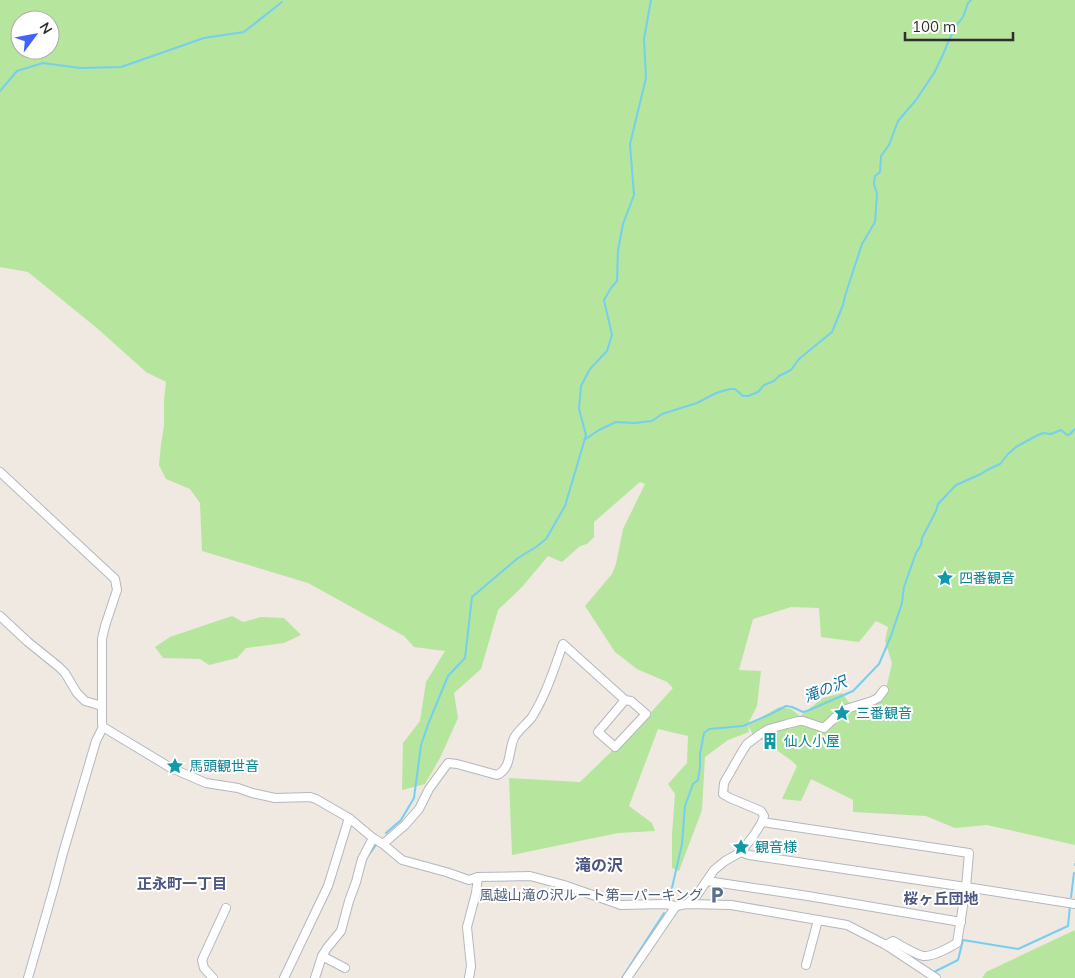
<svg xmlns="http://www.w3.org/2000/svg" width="1075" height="978" font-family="Mulish,'Noto Sans JP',sans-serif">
<rect width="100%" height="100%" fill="#efe9e1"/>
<g fill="#b6e59e" fill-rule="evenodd">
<path d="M0,0H1075V845L987,825L955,828L926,816L853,812V800L811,779L801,801L782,799L797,766L792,761L761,739L753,735L748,725L779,707L791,709L800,716L823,698L842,693L855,711L872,706L885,694L892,663L885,641L888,627L876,621L859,642L821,637L819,608L791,607L753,619L739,670L761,671L757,706L748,724L749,732L728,740L705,757L702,810L679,871L672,868V834L675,794L668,784L687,763L688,736L658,729L629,806L652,823L655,831L618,833L512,855L509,778L580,782L644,720L673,688L667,682L637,669L615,652L585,606L612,574L616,564L623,529L645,484L640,482L594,522V537L587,544L580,546L562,562L548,556L522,587L498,610L481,669L454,693L458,718L440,758L425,784L402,790L403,743L420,721L426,682L445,651L414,647L404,636L308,583L202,551L200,503L190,489L166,479L159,465L161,444L164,426V400L166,382L146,372L98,329L28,272L0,267ZM20,20H50V50H20Z"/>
<polygon points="232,616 243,622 261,617 284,618 301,635 284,643 246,648 237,658 209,665 200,659 163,658 155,647 170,637"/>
<polygon points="1075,930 1075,978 982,978 986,972"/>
</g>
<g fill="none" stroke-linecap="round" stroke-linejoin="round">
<g stroke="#75cff0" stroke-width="2">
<polyline points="0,91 17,71 43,63 80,68 121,67 204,38 244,32 282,2"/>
<polyline points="584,440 599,430 616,422 634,423 652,421 662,414 697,403 716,393 730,389 735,389 743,396 748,396 758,392 764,385 774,381 779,376 791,370 799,359 832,332 843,305 845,296 862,244 875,222 877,194 874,184 875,176 880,172 881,156 889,145 898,121 916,100 934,73 942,57 949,40 956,26 963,17 968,3 971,0"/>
<polyline points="386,833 401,820 414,798 421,745 429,722 448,676 465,658 472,597 518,558 536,547 546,539 565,506 586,435 579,409 581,386 590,369 607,351 612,335 604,300 611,288 617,281 618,250 623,224 634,195 630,144 646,78 644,39 651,0"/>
<polyline points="368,856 376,845"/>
<polyline points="1075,865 1075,864"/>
<polyline points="1071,897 1074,873"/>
<polyline points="669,901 682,844 685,806 693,784 698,780 700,767 700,754 704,733 709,729 743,726 771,714 786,706 792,707 803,712 807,711 853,691 879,664 891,636 902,603 904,587 916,553 921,545 922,538 936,511 938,504 956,485 981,474 987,470 1000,464 1008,454 1016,447 1036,436 1043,433 1051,434 1061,430 1067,435 1070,434 1075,429"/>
<polyline points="934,972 958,960 963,940 1018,949 1068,926 1070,906"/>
<polyline points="622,978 664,913"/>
</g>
<g stroke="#b4b7c1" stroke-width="10">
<g id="minor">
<polyline points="0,472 115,579 117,590 105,626 102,639 102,724 103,727 96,741 63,853 54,887 28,978"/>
<polyline points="0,616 28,642 59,667 65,673 77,693 85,701 102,706"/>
<polyline points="103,727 171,768 206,783 238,788 252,793 275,798 310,797 316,799 349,818 373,838 383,844 402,860 446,872 469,880 478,877 530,876 564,885 621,905 664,904 676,906 687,904 731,905 847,925 886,945 936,978"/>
<path d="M762,822L969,853L966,887L957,943C949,948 932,957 923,956C912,953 902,946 893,941L886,945"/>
<path d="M383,844L405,825L419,809L429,789L448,763L457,764L497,775C512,768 508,751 514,738C518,730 527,724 532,717C546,695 554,669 563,644L625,700L631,701L646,714L615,747L598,732L625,700"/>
<polyline points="741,852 749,855 966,887 1075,904"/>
<polyline points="707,881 808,896 961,922"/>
<polyline points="687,904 697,895 714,870 725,861 741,852 754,835 762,822 764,816 761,811 730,798 723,794 724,783 743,750 747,744 759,735 769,729 787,724 799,721 803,721 824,728 843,710 872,701 878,698 884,690"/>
<polyline points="322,956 345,968"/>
<polyline points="806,965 818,920"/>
<polyline points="213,978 204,968 202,960 226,908"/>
<polyline points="284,978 328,886 349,818"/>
<polyline points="315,978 322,956 327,948 341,931 349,901 356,882 362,859 373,838"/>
<polyline points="469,978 471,966 467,927 476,893 478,877"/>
<polyline points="627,978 676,906"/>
</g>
</g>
<use href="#minor" stroke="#fff" stroke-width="8"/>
</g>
<defs>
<g id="sight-bare" transform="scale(1.35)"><path d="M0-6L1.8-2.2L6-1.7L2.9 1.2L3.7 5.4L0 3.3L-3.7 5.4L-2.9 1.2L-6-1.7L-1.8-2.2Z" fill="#0f9aa8" stroke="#fff" stroke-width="2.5" paint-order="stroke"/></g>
<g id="building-bare" transform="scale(1.35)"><path d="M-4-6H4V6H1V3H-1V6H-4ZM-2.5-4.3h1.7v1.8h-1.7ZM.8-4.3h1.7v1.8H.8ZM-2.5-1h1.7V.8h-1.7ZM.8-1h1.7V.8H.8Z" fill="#0f9aa8" stroke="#fff" stroke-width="2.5" paint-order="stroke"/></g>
<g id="parking-bare" transform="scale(1.35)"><path d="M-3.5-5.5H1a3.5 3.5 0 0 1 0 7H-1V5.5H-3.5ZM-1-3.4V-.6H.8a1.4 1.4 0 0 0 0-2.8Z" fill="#5c6f8a" stroke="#fff" stroke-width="2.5" paint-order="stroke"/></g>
</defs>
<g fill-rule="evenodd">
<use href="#sight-bare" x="945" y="578"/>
<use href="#sight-bare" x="842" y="713"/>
<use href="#building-bare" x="770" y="741"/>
<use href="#sight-bare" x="175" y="766"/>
<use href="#sight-bare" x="741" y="847"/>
<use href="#parking-bare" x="717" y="895"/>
</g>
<g text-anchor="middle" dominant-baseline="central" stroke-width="4" stroke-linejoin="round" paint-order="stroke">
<g font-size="14" fill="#0d838f" stroke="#fff" text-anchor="start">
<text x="959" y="578">四番観音</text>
<text x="856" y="713">三番観音</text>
<text x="784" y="741">仙人小屋</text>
<text x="189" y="766">馬頭観世音</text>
<text x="755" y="847">観音様</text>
</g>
<g font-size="14" fill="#4e5e75" stroke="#fff" text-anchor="end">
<text x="703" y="895">風越山滝の沢ルート第一パーキング</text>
</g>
<g font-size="15" font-style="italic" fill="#0d6fa3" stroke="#fff">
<text transform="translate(825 689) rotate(-22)">滝の沢</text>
</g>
<g font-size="15" font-weight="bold" fill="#4d5680" stroke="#fff">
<text x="182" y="883">正永町一丁目</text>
<text x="941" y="898">桜ヶ丘団地</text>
</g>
<g font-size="16" font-weight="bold" fill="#4d5680" stroke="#fff">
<text x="599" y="865">滝の沢</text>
</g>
</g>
<g transform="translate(35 35) rotate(58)"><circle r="24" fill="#ffffff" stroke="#ababab"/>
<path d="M0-4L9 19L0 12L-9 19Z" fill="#4264fb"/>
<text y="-8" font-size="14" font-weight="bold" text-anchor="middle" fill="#2e2e2e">N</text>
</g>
<path d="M905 32v8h108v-8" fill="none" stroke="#2e2e2e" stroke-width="2.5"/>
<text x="912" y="32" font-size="15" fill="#2e2e2e" stroke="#ffffff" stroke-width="4" paint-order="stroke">100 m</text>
</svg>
